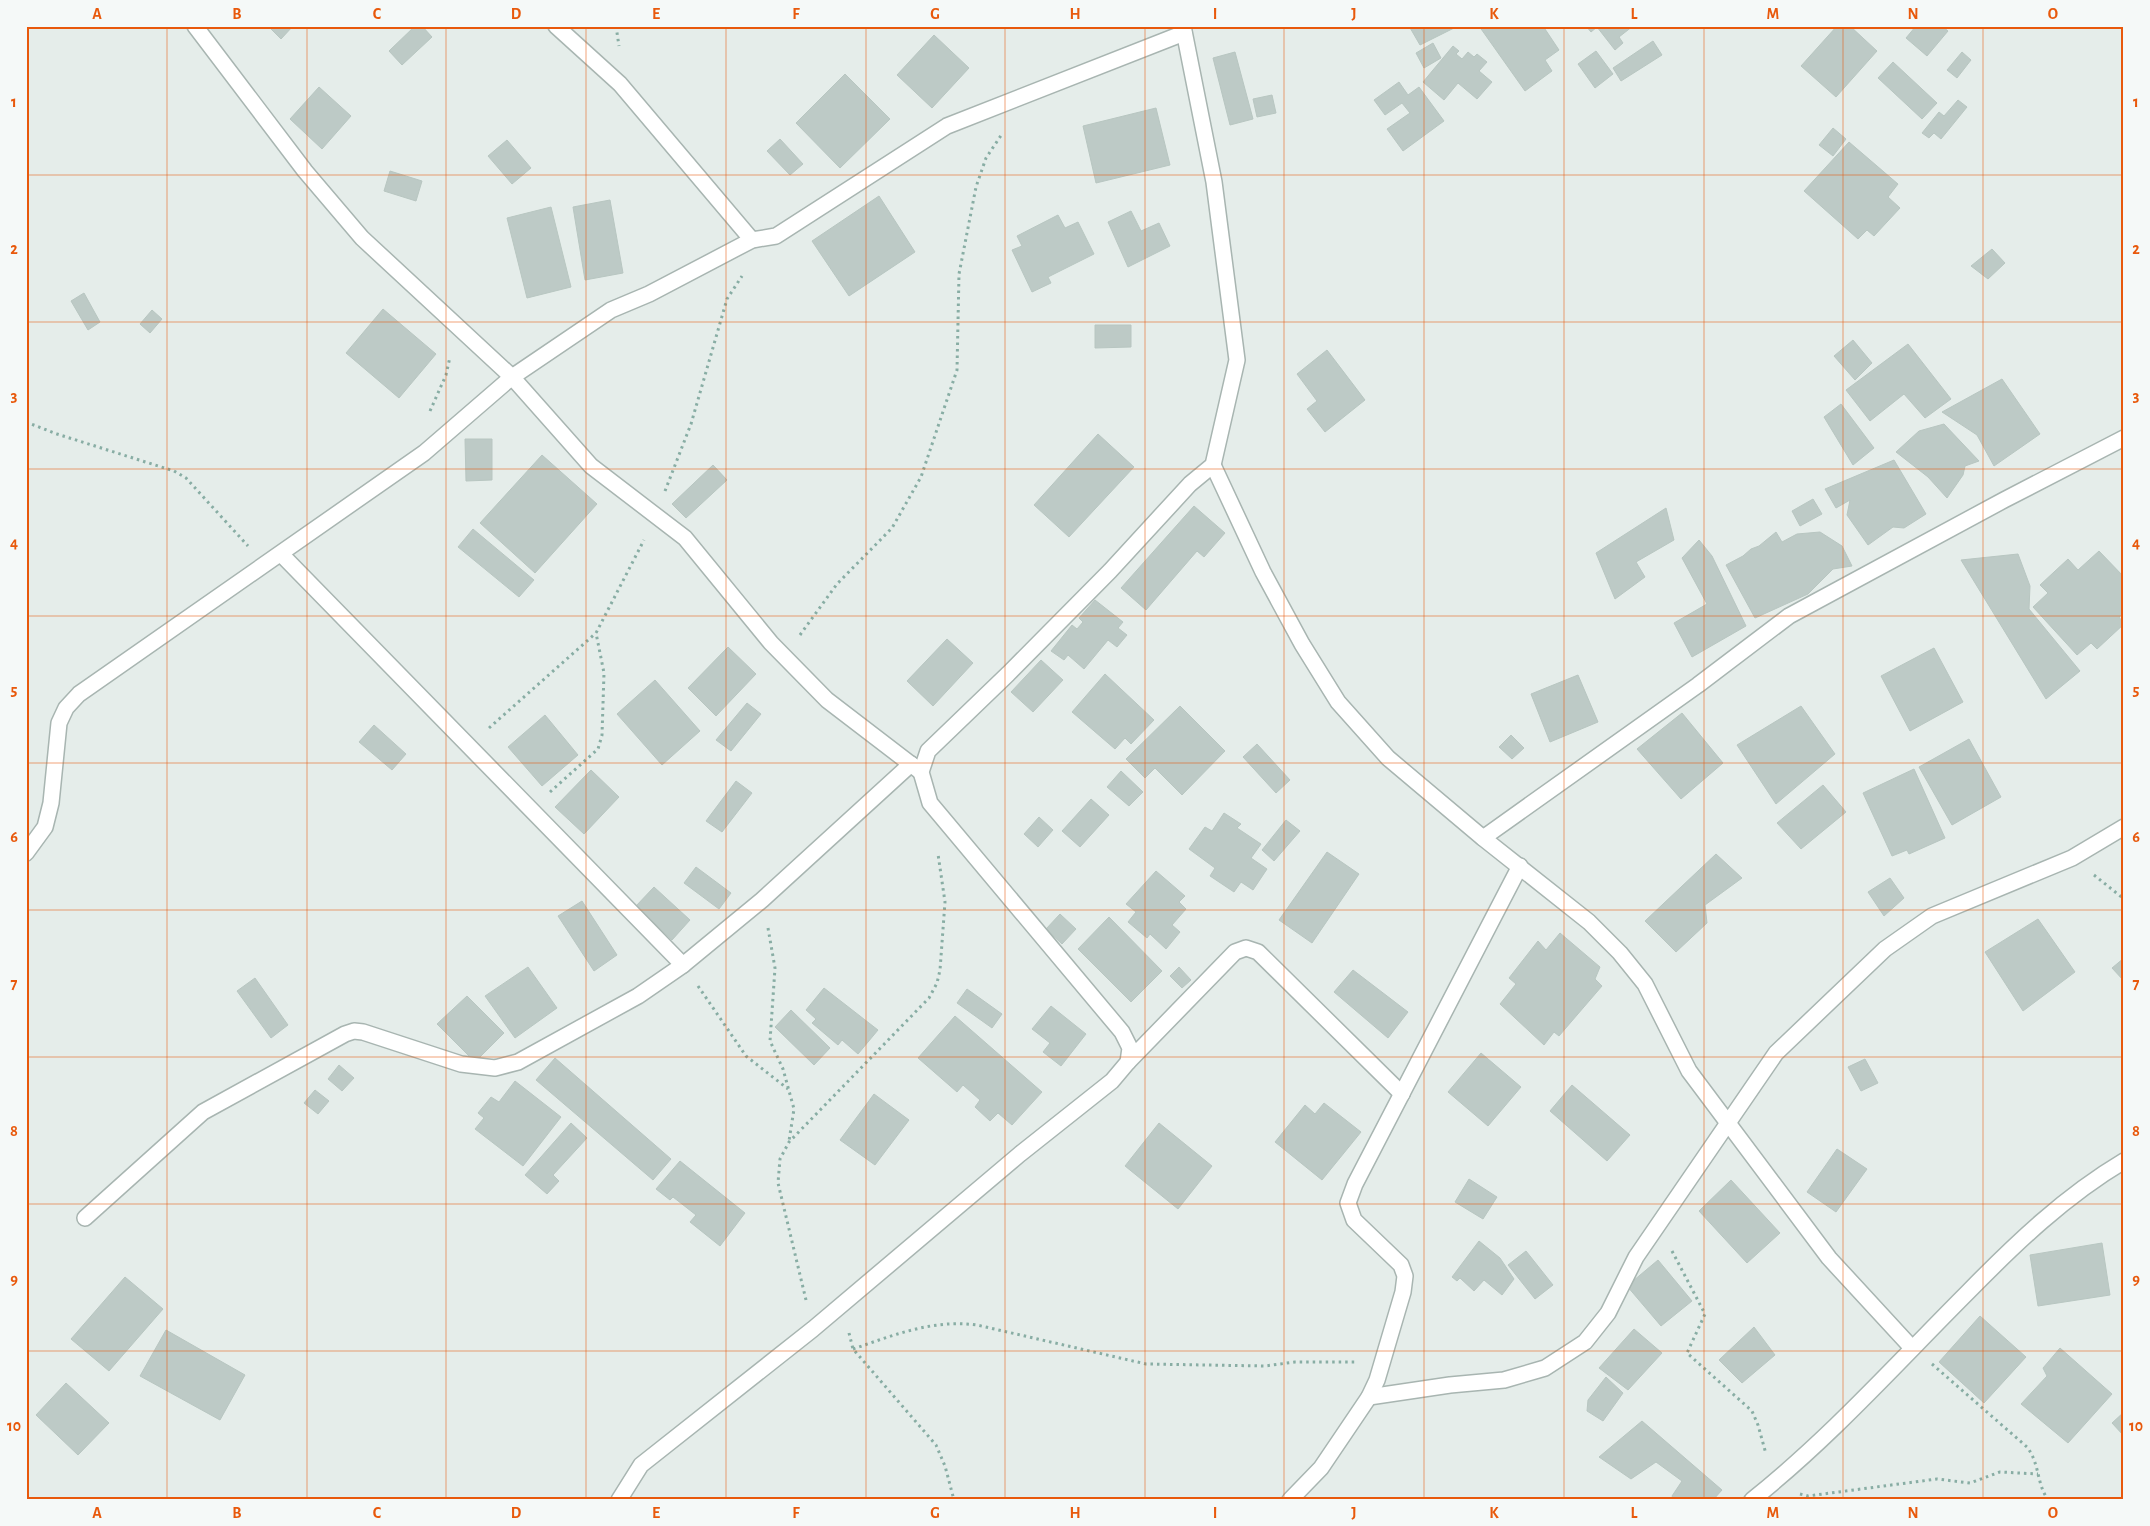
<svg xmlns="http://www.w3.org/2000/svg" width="2150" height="1526" font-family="'Alegreya Sans',sans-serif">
<rect width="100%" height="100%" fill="#e5edea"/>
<g fill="#bdcac6" stroke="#b8c6c1">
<polygon points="268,26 293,26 281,39"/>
<polygon points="415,26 422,26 432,37 402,65 389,51"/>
<polygon points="1409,26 1458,26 1420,45"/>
<polygon points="1479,26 1543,26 1559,50 1545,60 1552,71 1525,91"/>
<polygon points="1586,26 1633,26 1619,37 1623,43 1615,50 1597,27 1591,32"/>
<polygon points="1837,26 1850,26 1877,51 1836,97 1801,66"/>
<polygon points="1916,26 1942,26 1948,31 1927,56 1906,38"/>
<polygon points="934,35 969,68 932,108 897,75"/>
<polygon points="1653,41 1662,55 1621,81 1613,68"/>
<polygon points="1433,43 1441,58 1424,68 1416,53"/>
<polygon points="1453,46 1459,51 1456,54 1462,59 1468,52 1474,57 1477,54 1487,62 1479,71 1492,82 1477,99 1458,83 1444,100 1423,82"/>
<polygon points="1596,51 1613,74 1595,88 1578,64"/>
<polygon points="1235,52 1253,119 1230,125 1213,58"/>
<polygon points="1962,52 1971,60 1957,78 1947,70"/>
<polygon points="1893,62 1937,103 1922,119 1878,78"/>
<polygon points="845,74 890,119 840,168 796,123"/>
<polygon points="1399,82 1408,95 1419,87 1444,121 1403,151 1387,129 1410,113 1402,103 1385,115 1374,100"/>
<polygon points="319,87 351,116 322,149 290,119"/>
<polygon points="1272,95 1276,113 1257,117 1253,99"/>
<polygon points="1958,100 1967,107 1941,139 1934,133 1929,138 1922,133 1939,112 1944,116"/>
<polygon points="1156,108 1170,165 1096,183 1083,126"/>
<polygon points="1833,128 1846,139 1833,156 1819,145"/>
<polygon points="780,139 803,164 790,175 767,151"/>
<polygon points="507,140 531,168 512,184 488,156"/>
<polygon points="1849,142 1898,184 1888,197 1900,208 1874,236 1867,230 1858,239 1804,191"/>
<polygon points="390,171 422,181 416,201 384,191"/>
<polygon points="879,196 915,252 849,296 812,241"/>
<polygon points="610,200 623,273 585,280 573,207"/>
<polygon points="551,207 571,287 527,298 507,218"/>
<polygon points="1131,211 1141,231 1159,223 1170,246 1128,267 1108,222"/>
<polygon points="1058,215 1065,228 1078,222 1094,254 1048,277 1051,283 1032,292 1012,250 1022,246 1017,236"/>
<polygon points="1992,249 2005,263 1988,279 1971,266"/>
<polygon points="84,293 100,322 88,330 71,301"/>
<polygon points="383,309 436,354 399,398 346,353"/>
<polygon points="152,310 162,319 150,333 140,324"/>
<polygon points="1095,325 1131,325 1131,347 1095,348"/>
<polygon points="1853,340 1872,363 1855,380 1834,356"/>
<polygon points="1908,344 1951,399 1925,418 1904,394 1870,421 1846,390"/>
<polygon points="1327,350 1365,400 1325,432 1307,409 1317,401 1297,374"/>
<polygon points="2002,379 2040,434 1994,466 1977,435 1942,412"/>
<polygon points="1841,404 1874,448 1853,465 1824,417"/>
<polygon points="1944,424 1979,461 1965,466 1963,475 1947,498 1928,477 1896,452 1919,431"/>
<polygon points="1098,434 1134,467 1069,537 1034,505"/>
<polygon points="465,439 492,439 492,480 466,481"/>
<polygon points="542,455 597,504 535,573 480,523"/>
<polygon points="1894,460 1926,514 1904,528 1893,527 1868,545 1847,515 1850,500 1836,508 1825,489"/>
<polygon points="713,465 727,480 686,518 672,504"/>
<polygon points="1813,499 1822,514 1800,526 1792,511"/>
<polygon points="1194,506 1225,533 1204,557 1197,551 1146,610 1121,588"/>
<polygon points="1666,508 1674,540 1636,562 1645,577 1615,599 1596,553"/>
<polygon points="473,529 534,580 519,597 458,547"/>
<polygon points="1776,532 1782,542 1797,534 1820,532 1842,546 1852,566 1833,569 1808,594 1755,618 1726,565 1743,556 1751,549 1759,546"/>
<polygon points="1699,540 1712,556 1746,626 1692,657 1674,623 1707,604 1682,558"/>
<polygon points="2099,551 2124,577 2124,613 2119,617 2124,624 2097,649 2091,643 2077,655 2033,607 2048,593 2040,585 2068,559 2078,570"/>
<polygon points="2018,554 2030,586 2029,609 2080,671 2046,699 1961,560"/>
<polygon points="1095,600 1123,622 1118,628 1127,635 1117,647 1108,640 1084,669 1068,655 1064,660 1051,651 1072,625 1077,629 1083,622 1079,618"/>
<polygon points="947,639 973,663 933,706 907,681"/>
<polygon points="728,647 756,674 716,716 688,688"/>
<polygon points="1934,648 1963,702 1910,731 1881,676"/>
<polygon points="1041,660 1063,680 1033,712 1011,692"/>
<polygon points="1105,674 1154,720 1131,744 1125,738 1115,749 1072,712"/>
<polygon points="1578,675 1598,722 1550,742 1531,694"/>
<polygon points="655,680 700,731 662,765 617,714"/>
<polygon points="747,703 761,714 731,751 716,740"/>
<polygon points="1180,706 1225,751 1182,795 1155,768 1145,778 1126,759"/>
<polygon points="1801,706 1835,754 1776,804 1737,745"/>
<polygon points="1682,713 1723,763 1681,799 1637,749"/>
<polygon points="545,715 578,755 542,786 508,747"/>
<polygon points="374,725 406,754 392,770 359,742"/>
<polygon points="1511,735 1524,748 1512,759 1499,747"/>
<polygon points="1969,739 2001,797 1952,825 1919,767"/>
<polygon points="1257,744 1290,780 1276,793 1243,757"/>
<polygon points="1914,769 1945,838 1909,854 1907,850 1892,856 1863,793"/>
<polygon points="591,770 619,797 584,834 555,807"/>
<polygon points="1121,771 1143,792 1129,806 1107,787"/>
<polygon points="736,781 752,793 722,832 706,821"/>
<polygon points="1823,785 1846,812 1801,849 1777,823"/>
<polygon points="1091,799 1109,815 1080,847 1062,831"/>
<polygon points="1224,813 1241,824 1237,828 1261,844 1251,858 1267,869 1253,890 1241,882 1234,892 1210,876 1215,868 1189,849 1205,827 1212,831"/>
<polygon points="1039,817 1053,830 1038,847 1024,834"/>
<polygon points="1286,820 1300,831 1274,861 1262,850"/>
<polygon points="1327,852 1359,874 1312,943 1279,920"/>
<polygon points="1716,854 1742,878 1705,905 1707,923 1676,952 1645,921"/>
<polygon points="696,867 731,893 719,909 684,883"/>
<polygon points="1156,871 1185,896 1179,902 1186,909 1172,925 1180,932 1166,949 1150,934 1147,938 1128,922 1136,912 1126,904"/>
<polygon points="1890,878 1904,898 1884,916 1868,892"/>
<polygon points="654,887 690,920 672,940 636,906"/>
<polygon points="582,901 617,955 594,971 558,916"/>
<polygon points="1060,914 1076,929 1062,944 1046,929"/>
<polygon points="1109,917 1162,971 1131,1002 1078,949"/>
<polygon points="2038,919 2075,972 2023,1011 1985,952"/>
<polygon points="1560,933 1600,967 1595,979 1602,986 1559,1036 1554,1032 1544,1045 1500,1004 1516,984 1509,978 1538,941 1546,950"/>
<polygon points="2124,958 2124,981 2112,968"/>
<polygon points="528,967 557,1008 515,1038 485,996"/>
<polygon points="1179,967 1191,980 1182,988 1170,976"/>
<polygon points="1353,970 1408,1012 1388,1038 1334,992"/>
<polygon points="255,978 288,1025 271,1038 237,991"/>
<polygon points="824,988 878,1030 858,1054 842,1040 838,1045 812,1023 816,1019 806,1010"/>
<polygon points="967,989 1002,1014 992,1028 957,1003"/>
<polygon points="467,996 504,1033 475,1062 437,1024"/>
<polygon points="1051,1006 1086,1034 1061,1066 1043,1052 1050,1043 1032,1029"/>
<polygon points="791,1010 830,1048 814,1065 775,1027"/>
<polygon points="955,1016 1042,1092 1012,1125 998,1113 990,1121 975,1107 980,1100 963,1085 957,1092 918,1058"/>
<polygon points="1481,1053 1521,1087 1488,1126 1448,1092"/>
<polygon points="555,1058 671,1159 653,1180 536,1080"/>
<polygon points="1865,1059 1878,1083 1861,1091 1848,1067"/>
<polygon points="339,1065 354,1078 342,1091 328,1079"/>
<polygon points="515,1081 561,1117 523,1166 475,1129 484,1118 478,1113 491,1097 499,1102"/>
<polygon points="1572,1085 1630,1135 1607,1161 1550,1111"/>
<polygon points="315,1090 329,1101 318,1114 304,1103"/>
<polygon points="874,1094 909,1120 875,1165 840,1140"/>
<polygon points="1324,1103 1361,1132 1322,1180 1275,1142 1305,1105 1315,1114"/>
<polygon points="571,1123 587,1138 553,1175 559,1181 547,1194 525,1175"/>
<polygon points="1159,1123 1212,1166 1178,1209 1125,1166"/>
<polygon points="1837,1149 1867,1169 1836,1212 1807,1192"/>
<polygon points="680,1161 745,1213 720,1246 690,1222 696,1215 673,1197 670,1200 656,1189"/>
<polygon points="1469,1179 1497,1197 1483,1219 1455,1202"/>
<polygon points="1731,1180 1780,1233 1747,1263 1699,1211"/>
<polygon points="1479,1241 1500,1258 1514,1279 1502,1295 1484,1280 1474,1291 1460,1278 1457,1281 1452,1277"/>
<polygon points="2102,1243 2110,1295 2038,1306 2030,1255"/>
<polygon points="1526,1251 1553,1285 1535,1299 1508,1265"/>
<polygon points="1658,1260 1692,1301 1661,1326 1627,1286"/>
<polygon points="125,1277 163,1309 109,1371 71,1339"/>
<polygon points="1980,1316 2026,1357 1984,1403 1939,1362"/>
<polygon points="1754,1327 1775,1355 1742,1383 1719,1360"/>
<polygon points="1634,1329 1662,1353 1628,1390 1599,1368"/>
<polygon points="166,1330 245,1375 220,1420 140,1376"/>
<polygon points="2060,1348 2112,1394 2068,1443 2021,1404 2047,1376 2043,1368"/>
<polygon points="1606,1377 1623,1393 1603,1421 1587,1411 1588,1400"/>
<polygon points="66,1383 109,1423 78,1455 36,1415"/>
<polygon points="2124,1412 2124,1436 2112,1423"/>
<polygon points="1642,1421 1722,1490 1713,1500 1674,1500 1672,1496 1682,1481 1656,1462 1631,1479 1599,1457"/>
</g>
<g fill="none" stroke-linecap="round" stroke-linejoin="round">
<g stroke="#a8b5b1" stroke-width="18">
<g id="minor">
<polyline points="195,26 305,171 362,238 512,377 591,466 685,538 771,643 827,700 921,772"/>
<polyline points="556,26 620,84 752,240"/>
<polyline points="1213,465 1263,572 1302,644 1338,702 1388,758 1483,838 1589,922 1620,953 1645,984 1689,1071 1829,1258 1912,1348"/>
<polyline points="281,554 683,965"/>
<polyline points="1483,838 1698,685 1789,616 2004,500 2124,438"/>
<polyline points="26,853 45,827 51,803 59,723 66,708 79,694 424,453 512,377 611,310 649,294 752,240 776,236 947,126 1184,33"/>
<polyline points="1128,1062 1235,952 1246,948 1258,952 1402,1094"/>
<polyline points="85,1218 203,1112 345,1034 354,1031 363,1032 461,1064 495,1068 518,1062 638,996 683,965 762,900 911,764"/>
<polyline points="1369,1397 1450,1385 1504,1380 1545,1368 1585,1342 1608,1313 1636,1257 1776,1053 1885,949 1932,916 2072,858 2124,827"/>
<polyline points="619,1500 641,1465 813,1329 1020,1154 1112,1081 1128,1062 1130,1048 1122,1032 930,803 921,772 928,751 1008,674 1110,571 1190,484 1213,465 1237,360 1214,182 1183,26"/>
<polyline points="1290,1500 1321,1468 1369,1397 1377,1380 1403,1292 1405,1276 1401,1265 1354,1220 1348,1203 1355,1184 1520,866"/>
<path d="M1752,1500C1830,1438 1897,1363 1968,1292C2015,1244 2065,1196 2124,1161"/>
</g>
</g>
<g stroke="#88ada4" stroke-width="3" stroke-dasharray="2.5 4" stroke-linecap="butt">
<polyline points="616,26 619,46"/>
<polyline points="430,411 446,375 450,357"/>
<polyline points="26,422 57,434 174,471 186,478 248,546"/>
<polyline points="665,491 691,424 727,299 742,276"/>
<polyline points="800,635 837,584 892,528 921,477 957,370 959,274 976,187 986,158 1002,134"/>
<polyline points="489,728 596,633"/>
<polyline points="550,792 598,749 602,735 604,673 596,633 644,540"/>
<polyline points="2094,875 2124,899"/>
<polyline points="768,928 775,968 770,1041 783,1069 794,1109 789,1141"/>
<polyline points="698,986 746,1056 788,1089"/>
<polyline points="1672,1251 1705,1314 1687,1353 1752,1411 1758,1425 1766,1454"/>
<polyline points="806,1300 778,1183 780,1159 789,1142 929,998 937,983 940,970 945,902 938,854"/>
<polyline points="849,1333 853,1349 936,1445 945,1466 954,1500"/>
<path d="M853,1349C894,1335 933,1319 977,1325L1146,1364L1265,1366L1295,1362H1356"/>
<path d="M1932,1364L2027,1447C2040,1464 2036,1482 2048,1500"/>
<polyline points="1800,1494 1808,1496 1937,1479 1970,1483 2000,1472 2038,1474"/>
</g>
<use href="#minor" stroke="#fff" stroke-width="15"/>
</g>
<path fill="none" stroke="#e8590c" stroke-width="1" stroke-opacity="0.55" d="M167,26V1500M307,26V1500M446,26V1500M586,26V1500M726,26V1500M866,26V1500M1005,26V1500M1145,26V1500M1284,26V1500M1424,26V1500M1564,26V1500M1704,26V1500M1843,26V1500M1983,26V1500M26,175H2124M26,322H2124M26,469H2124M26,616H2124M26,763H2124M26,910H2124M26,1057H2124M26,1204H2124M26,1351H2124"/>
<rect width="2150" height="1526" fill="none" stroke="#f5f9f8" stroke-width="55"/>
<rect x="28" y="28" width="2094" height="1470" fill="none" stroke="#e8590c" stroke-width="2"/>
<g font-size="16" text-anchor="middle" font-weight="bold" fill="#e8590c">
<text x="97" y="19">A</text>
<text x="237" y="19">B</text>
<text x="377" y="19">C</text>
<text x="516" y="19">D</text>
<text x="656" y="19">E</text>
<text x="796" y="19">F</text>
<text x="935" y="19">G</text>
<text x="1075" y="19">H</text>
<text x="1215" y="19">I</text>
<text x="1354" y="19">J</text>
<text x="1494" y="19">K</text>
<text x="1634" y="19">L</text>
<text x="1773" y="19">M</text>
<text x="1913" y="19">N</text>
<text x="2053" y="19">O</text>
<text x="14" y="107">1</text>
<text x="2136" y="107">1</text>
<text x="14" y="254">2</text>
<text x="2136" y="254">2</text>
<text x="14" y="401">3</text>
<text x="2136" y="401">3</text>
<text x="14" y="548">4</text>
<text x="2136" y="548">4</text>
<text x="14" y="695">5</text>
<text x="2136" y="695">5</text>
<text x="14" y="842">6</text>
<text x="2136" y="842">6</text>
<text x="14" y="989">7</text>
<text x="2136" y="989">7</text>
<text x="14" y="1136">8</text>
<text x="2136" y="1136">8</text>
<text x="14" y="1284">9</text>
<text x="2136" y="1284">9</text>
<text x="14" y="1431">10</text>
<text x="2136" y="1431">10</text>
<text x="97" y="1518">A</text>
<text x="237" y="1518">B</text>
<text x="377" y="1518">C</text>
<text x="516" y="1518">D</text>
<text x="656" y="1518">E</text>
<text x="796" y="1518">F</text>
<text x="935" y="1518">G</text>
<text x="1075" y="1518">H</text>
<text x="1215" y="1518">I</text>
<text x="1354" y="1518">J</text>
<text x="1494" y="1518">K</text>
<text x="1634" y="1518">L</text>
<text x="1773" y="1518">M</text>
<text x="1913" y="1518">N</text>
<text x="2053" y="1518">O</text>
</g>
</svg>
